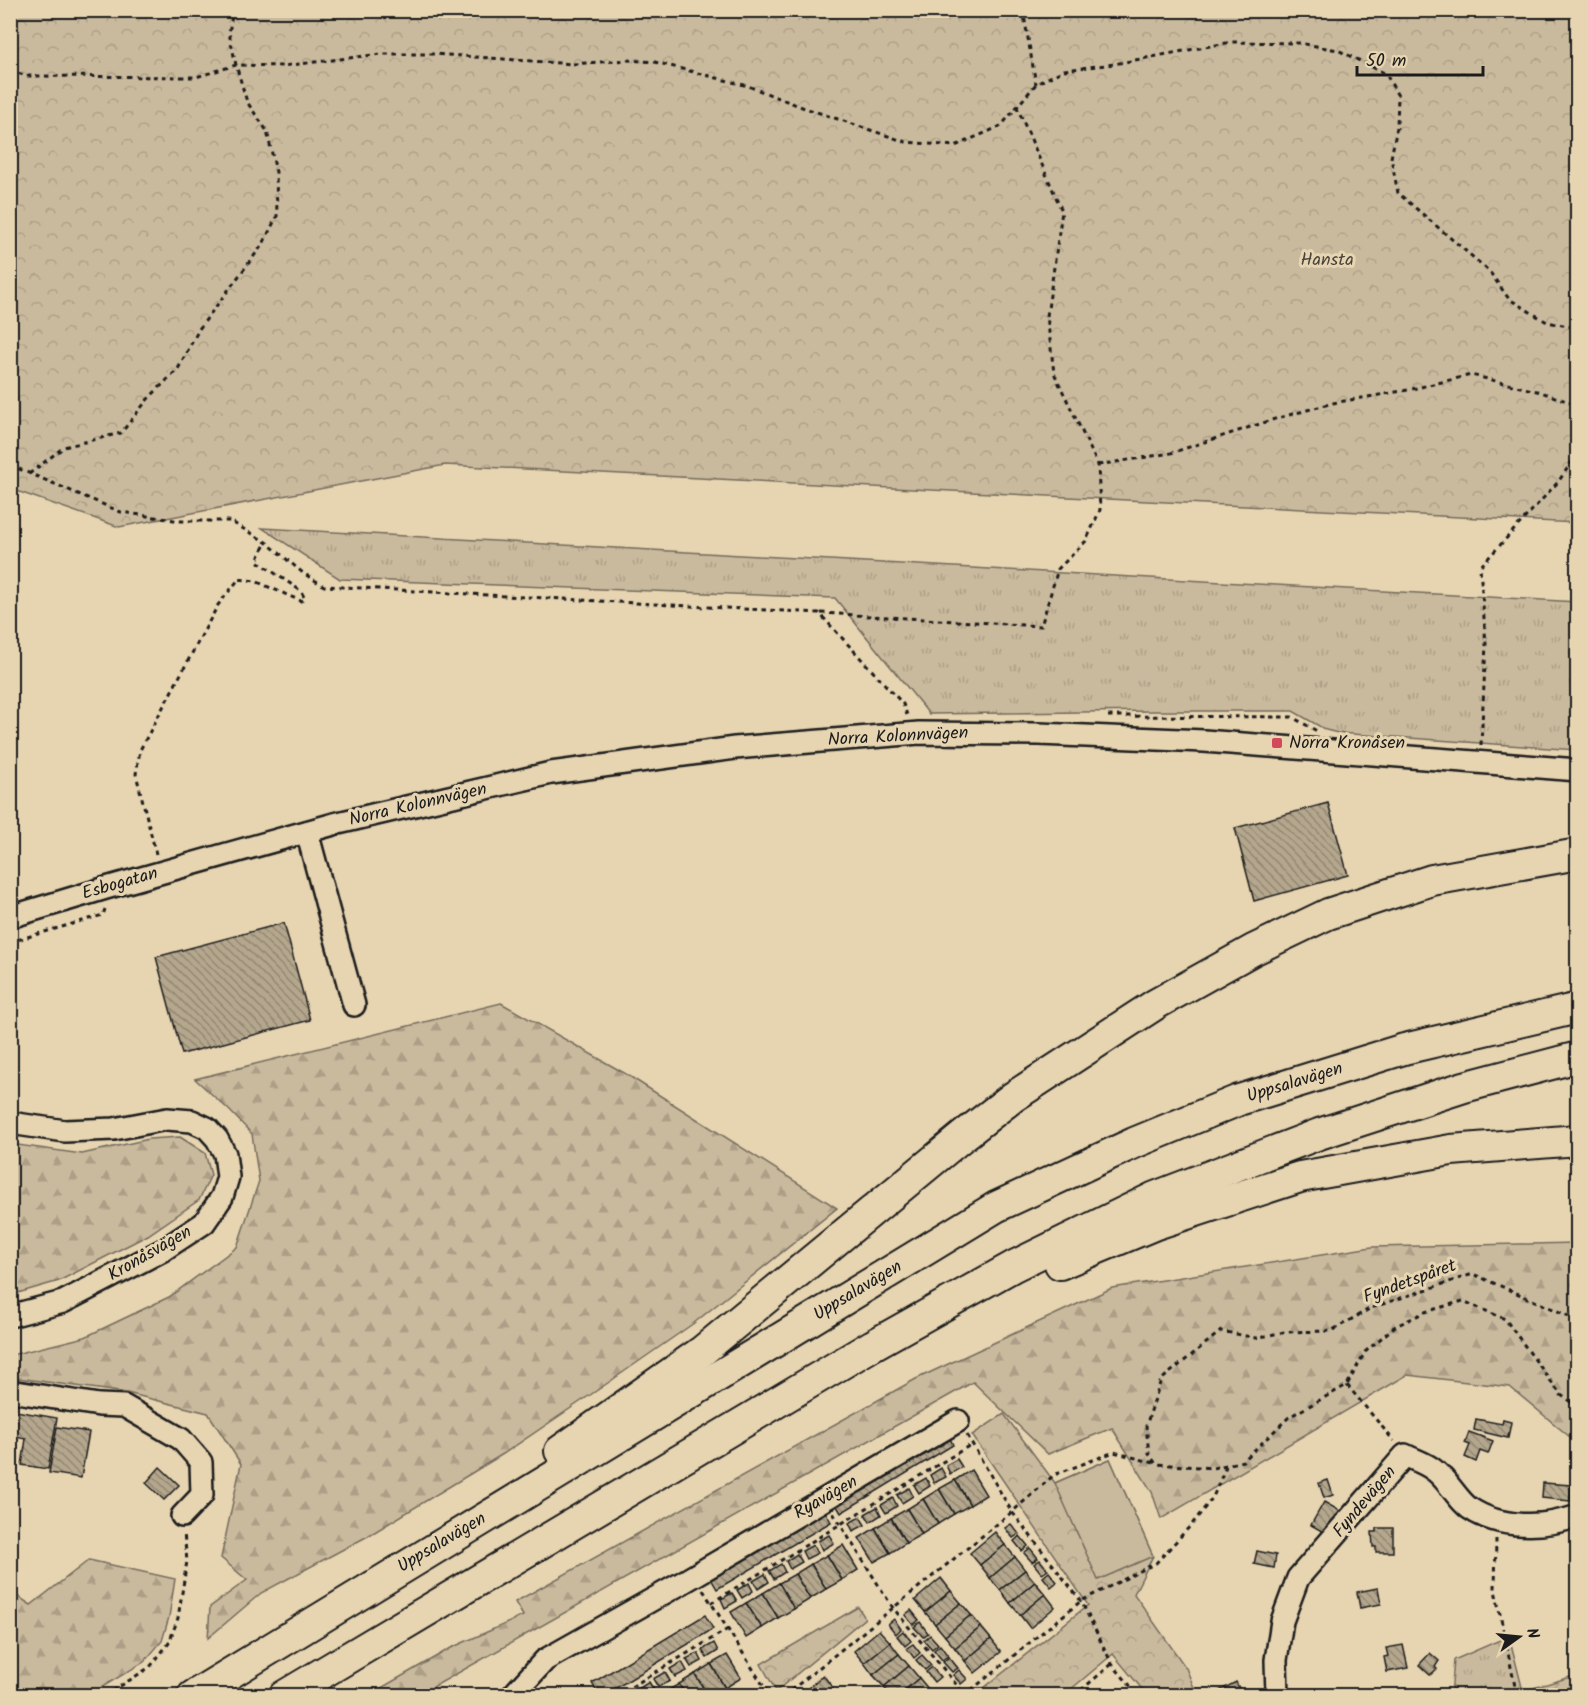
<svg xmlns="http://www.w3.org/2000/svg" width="1588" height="1706" font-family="Kalam,sans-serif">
<defs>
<pattern id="grass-tufts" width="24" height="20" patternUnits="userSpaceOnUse" patternTransform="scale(1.5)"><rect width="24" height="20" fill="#caba9d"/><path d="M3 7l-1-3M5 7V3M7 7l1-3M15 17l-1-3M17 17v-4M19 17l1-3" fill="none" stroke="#ad9f87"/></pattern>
<pattern id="forest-firs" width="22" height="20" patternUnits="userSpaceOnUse" patternTransform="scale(1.5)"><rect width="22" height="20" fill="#caba9d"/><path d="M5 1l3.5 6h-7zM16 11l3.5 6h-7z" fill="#ad9f87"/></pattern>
<pattern id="park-crowns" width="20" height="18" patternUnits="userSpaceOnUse" patternTransform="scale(1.5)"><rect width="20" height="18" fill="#caba9d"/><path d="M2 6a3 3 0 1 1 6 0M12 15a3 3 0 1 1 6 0" fill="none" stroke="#ad9f87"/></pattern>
<pattern id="garden-furrows" width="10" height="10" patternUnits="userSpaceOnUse" patternTransform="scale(1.5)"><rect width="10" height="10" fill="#caba9d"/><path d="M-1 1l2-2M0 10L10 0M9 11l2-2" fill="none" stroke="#ad9f87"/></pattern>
<pattern id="building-back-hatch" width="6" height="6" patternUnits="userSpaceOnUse" patternTransform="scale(1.5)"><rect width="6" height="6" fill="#b4a78d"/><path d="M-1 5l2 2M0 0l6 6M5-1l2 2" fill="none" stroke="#928772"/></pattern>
</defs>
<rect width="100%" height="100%" fill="#e7d5b2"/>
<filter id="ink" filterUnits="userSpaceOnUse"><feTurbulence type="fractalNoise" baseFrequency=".0167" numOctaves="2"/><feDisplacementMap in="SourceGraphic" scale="12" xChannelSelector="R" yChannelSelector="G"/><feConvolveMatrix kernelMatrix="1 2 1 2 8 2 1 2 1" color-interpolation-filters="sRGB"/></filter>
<g filter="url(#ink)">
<g fill="url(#grass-tufts)" stroke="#736b5c" stroke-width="1.5">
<polygon points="262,528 1577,602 1577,750 1338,733 1326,730 1293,711 1153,711 929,714 835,598 340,579"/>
<polygon points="1509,1636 1524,1695 1451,1696 1454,1660"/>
</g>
<g fill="url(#forest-firs)" stroke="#736b5c" stroke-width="1.5">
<polygon points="501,1003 626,1074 837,1208 694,1323 602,1387 503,1454 368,1536 261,1593 208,1638 210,1607 247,1580 221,1558 241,1464 208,1413 127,1393 11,1377 11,1355 85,1337 169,1297 237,1247 259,1181 252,1134 229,1110 195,1079"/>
<polygon points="180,1137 205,1153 211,1175 199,1200 148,1235 59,1281 11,1295 11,1144 82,1154 149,1139"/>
<polygon points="1577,1243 1577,1443 1510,1387 1407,1375 1161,1519 1152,1492 1112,1428 1048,1454 973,1382 419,1695 369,1695 451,1648 523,1616 515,1602 916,1379 1112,1288 1372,1247"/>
<polygon points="89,1560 175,1579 169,1617 162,1641 144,1662 89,1695 11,1695 11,1592 31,1605"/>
</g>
<g fill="url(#park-crowns)" stroke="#736b5c" stroke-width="1.5">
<polygon points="11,10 1577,11 1577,523 445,465 119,527 11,489"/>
<polygon points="1004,1414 1055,1483 1110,1459 1153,1556 1134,1594 1186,1668 1197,1695 1147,1695 1113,1654 1064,1695 975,1695 1088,1605 972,1435"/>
<polygon points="858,1607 865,1618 776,1691 761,1664"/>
</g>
<polygon fill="url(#garden-furrows)" stroke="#736b5c" stroke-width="1.5" points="1577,1675 1577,1695 1524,1695 1523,1691"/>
<polygon fill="#caba9d" stroke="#736b5c" stroke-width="1.5" points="1110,1459 1153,1556 1098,1580 1055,1483"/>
<g fill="url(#building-back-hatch)" stroke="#1c1c1c" stroke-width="1.5">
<polygon points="1328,803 1348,875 1254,901 1235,828"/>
<polygon points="284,923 310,1020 182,1054 156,957"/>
<polygon points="10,1410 57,1418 48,1469 22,1465 26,1439 10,1436"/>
<polygon points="1476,1419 1502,1424 1503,1420 1511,1422 1508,1438 1474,1430"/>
<polygon points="57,1427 89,1432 81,1478 49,1473"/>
<polygon points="1469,1432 1493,1441 1488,1454 1480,1451 1476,1462 1465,1457 1470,1445 1465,1443"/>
<polygon points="948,1434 953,1445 841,1513 834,1501"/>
<polygon points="957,1459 962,1467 950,1474 946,1465"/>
<polygon points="160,1467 179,1485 164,1500 146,1483"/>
<polygon points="941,1468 946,1477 934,1483 930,1475"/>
<polygon points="971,1470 986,1495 970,1505 955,1480"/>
<polygon points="926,1478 930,1486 919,1493 914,1485"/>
<polygon points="955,1480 970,1505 954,1514 939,1489"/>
<polygon points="1328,1480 1333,1495 1324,1498 1319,1483"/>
<polygon points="1543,1483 1571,1485 1570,1501 1542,1498"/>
<polygon points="909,1488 913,1496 902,1503 897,1495"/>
<polygon points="939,1489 954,1514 938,1524 923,1499"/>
<polygon points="893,1498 897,1506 886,1513 881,1505"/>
<polygon points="923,1499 938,1524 922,1534 907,1509"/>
<polygon points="1324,1502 1340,1511 1327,1534 1311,1525"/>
<polygon points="877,1507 881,1515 870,1522 865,1514"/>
<polygon points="823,1508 831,1522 717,1589 709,1575"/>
<polygon points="907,1509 922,1534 906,1543 891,1518"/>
<polygon points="860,1517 865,1525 853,1531 849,1523"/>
<polygon points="891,1518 906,1543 890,1553 875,1528"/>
<polygon points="1011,1524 1019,1534 1013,1538 1005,1528"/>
<polygon points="875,1528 890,1553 874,1562 859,1538"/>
<polygon points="1377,1528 1393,1528 1393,1552 1376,1552 1376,1547 1373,1547 1372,1532 1377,1532"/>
<polygon points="995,1532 1005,1545 980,1565 970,1553"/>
<polygon points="829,1535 834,1543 822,1550 818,1541"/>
<polygon points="1020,1536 1028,1546 1022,1551 1014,1541"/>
<polygon points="813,1545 818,1553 806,1559 802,1551"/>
<polygon points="843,1545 858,1570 842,1580 827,1555"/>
<polygon points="1005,1545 1015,1557 990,1578 980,1565"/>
<polygon points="1030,1548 1038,1558 1032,1562 1024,1553"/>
<polygon points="1257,1551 1276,1555 1274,1568 1254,1564"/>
<polygon points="797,1554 802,1562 790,1569 786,1561"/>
<polygon points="827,1555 842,1580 826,1589 811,1564"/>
<polygon points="1015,1557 1025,1570 1000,1590 990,1578"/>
<polygon points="1040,1560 1048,1570 1042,1574 1034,1564"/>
<polygon points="781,1564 785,1572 774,1579 769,1571"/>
<polygon points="811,1564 826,1589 810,1599 795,1574"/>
<polygon points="1025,1570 1035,1582 1010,1603 1000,1590"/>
<polygon points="1049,1572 1057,1582 1051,1587 1043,1577"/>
<polygon points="765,1574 769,1582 758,1589 753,1581"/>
<polygon points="795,1574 810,1599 794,1609 779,1583"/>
<polygon points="941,1578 951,1591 925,1612 915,1600"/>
<polygon points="1035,1582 1045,1594 1020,1615 1010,1603"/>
<polygon points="749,1583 753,1591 742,1598 737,1590"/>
<polygon points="779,1583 794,1609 778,1618 763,1593"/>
<polygon points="1378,1588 1381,1604 1360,1608 1357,1592"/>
<polygon points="951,1591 961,1603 935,1624 925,1612"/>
<polygon points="732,1593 737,1601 725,1608 721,1599"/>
<polygon points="763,1593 778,1618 762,1628 746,1603"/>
<polygon points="1045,1594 1055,1607 1030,1628 1020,1615"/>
<polygon points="746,1603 762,1628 746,1638 731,1612"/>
<polygon points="961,1603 971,1615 945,1636 935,1624"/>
<polygon points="911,1610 919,1620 913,1625 905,1615"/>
<polygon points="705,1615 713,1629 603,1696 599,1696 592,1683"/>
<polygon points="971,1615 981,1627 955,1648 945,1636"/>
<polygon points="894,1619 901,1629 896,1634 888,1624"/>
<polygon points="920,1622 928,1633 923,1637 914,1627"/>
<polygon points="981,1627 991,1639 965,1661 955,1648"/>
<polygon points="879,1630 890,1642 864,1663 854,1651"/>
<polygon points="903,1631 911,1641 905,1646 897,1636"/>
<polygon points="930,1635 938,1644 932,1649 924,1640"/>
<polygon points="991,1639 1001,1652 975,1673 965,1661"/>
<polygon points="890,1642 899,1654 873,1675 864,1663"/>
<polygon points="714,1643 718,1651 707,1658 702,1650"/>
<polygon points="913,1644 920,1653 914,1658 907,1648"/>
<polygon points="940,1645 948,1656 942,1660 934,1650"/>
<polygon points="1403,1645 1408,1668 1387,1672 1384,1657 1388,1656 1386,1648"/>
<polygon points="698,1653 702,1661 691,1667 686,1659"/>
<polygon points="1430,1653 1439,1661 1435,1667 1437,1669 1430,1675 1419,1665"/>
<polygon points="899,1654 909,1666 884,1687 873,1675"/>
<polygon points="727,1655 741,1678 725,1688 711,1664"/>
<polygon points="922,1655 931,1665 925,1670 916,1660"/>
<polygon points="949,1657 958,1668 952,1672 943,1662"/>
<polygon points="682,1662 687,1671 675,1677 670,1669"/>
<polygon points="711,1664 725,1688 713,1696 708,1696 695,1674"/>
<polygon points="909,1666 919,1678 898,1696 890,1696 884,1687"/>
<polygon points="932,1667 940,1677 934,1682 926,1672"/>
<polygon points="959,1670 967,1679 961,1684 953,1675"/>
<polygon points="665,1672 670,1681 658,1687 653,1679"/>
<polygon points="695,1674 708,1696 686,1696 679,1684"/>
<polygon points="823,1675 833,1688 824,1696 799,1696"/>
<polygon points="919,1678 929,1690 922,1696 898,1696"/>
<polygon points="649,1682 654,1690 642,1696 638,1689"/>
<polygon points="1236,1682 1243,1696 1221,1696 1219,1691"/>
<polygon points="679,1684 686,1696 663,1696 662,1694"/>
</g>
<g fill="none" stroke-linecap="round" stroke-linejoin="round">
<g stroke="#1c1c1c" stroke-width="26">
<g id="minor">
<polyline points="307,832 354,1005"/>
<polyline points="10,917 106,888 334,824 551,773 735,748 919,733 1039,734 1204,741 1578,770"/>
<polyline points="10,1123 65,1131 114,1129 167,1119 192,1121 207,1128 217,1139 225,1154 228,1177 222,1197 204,1223 163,1250 63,1302 10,1316"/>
<polyline points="10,1391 99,1405 124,1406 181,1439 201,1462 202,1495 182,1516"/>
<polyline points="512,1696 545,1660 680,1584 958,1421"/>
<path d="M1277,1696L1276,1660L1282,1621L1298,1578L1405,1455C1414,1460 1426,1463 1434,1470C1448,1480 1456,1498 1469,1508C1500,1529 1543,1528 1578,1516"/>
</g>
</g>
<g stroke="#1c1c1c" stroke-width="34">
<g id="highway">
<polyline points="1060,1264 1156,1224 1300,1177 1451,1150 1578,1140"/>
<polyline points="560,1451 701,1352 963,1136 1013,1097 1156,1004 1253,950 1328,914 1432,880 1578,854"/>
<polyline points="193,1696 996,1207 1134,1143 1239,1100 1404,1049 1578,1008"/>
<polyline points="284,1696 873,1345 1014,1266 1155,1197 1319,1134 1464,1087 1578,1057"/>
</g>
</g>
<g stroke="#1c1c1c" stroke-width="3" stroke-dasharray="4.5 4.5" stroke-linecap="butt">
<polyline points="1023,10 1036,84"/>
<polyline points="10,70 26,76 196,77 236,65 283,66 381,54 434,54 573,64 628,60 655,62 748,86 802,107 906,142 955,146 1001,126 1036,84 1064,70 1114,64 1232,42 1299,43 1338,50 1386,74 1398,96 1397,127 1391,158 1398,193 1489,271 1509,299 1547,322 1578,328"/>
<polyline points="10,465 121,512 181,521 230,521 266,542 303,573 324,586 819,613 903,704 907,715"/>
<polyline points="1098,465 1171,453 1278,418 1333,403 1408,390 1471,375 1541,392 1578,405"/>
<polyline points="29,474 64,447 121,433 148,399 178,369 199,329 263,244 277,216 276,172 267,131 247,102 236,65 229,33 233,10"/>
<polyline points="821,613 1041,626 1058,569 1086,541 1100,510 1098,465 1054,373 1047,316 1062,211 1017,107"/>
<polyline points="1108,716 1292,717 1317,731"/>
<polyline points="1481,745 1486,644 1480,567 1558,482 1578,453"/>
<polyline points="156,854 136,774 140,750 218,605 239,579 255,581 301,601 305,599 301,591 257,561 266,542"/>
<polyline points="10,942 103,915 105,909"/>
<polyline points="1578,1320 1473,1274 1371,1308 1331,1331 1284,1332 1256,1338 1221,1331 1161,1380 1146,1426 1149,1454 1156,1464 1213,1468 1243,1461 1289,1417 1347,1385 1365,1352 1394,1327 1425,1312 1463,1301 1505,1319 1561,1395 1578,1407"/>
<polyline points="1347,1385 1394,1441"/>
<polyline points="967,1435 1012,1512 1081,1601 1112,1664 1139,1696"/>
<polyline points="833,1513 893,1608 965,1695"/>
<polyline points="1496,1539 1495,1590 1517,1696"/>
<polyline points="703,1590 770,1696"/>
<polyline points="711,1603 972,1444"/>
<polyline points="105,1696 150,1667 169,1643 178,1618 187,1561 184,1533"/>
<polyline points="616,1696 728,1629"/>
<polyline points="784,1696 1012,1512 1054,1475 1114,1452 1154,1463"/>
<polyline points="964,1696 1081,1601 1156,1563 1193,1523 1213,1497 1227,1464"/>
<polyline points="1074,1696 1112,1664"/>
</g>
<use href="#minor" stroke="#e7d5b2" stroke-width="21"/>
<use href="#highway" stroke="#e7d5b2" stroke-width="30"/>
</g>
</g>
<rect fill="#d1495b" stroke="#e7d5b2" stroke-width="2" x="1271" y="737" width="12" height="12" rx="3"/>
<g text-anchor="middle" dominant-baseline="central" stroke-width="6" stroke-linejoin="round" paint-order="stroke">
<g font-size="18" fill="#48443c" stroke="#e7d5b2">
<text x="1327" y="260">Hansta</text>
</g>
<g font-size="18" fill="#1c1c1c" stroke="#e7d5b2">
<text transform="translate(898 737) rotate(-3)">Norra Kolonnvägen</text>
<text transform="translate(418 805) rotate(-13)">Norra Kolonnvägen</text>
<text transform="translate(120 884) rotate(-16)">Esbogatan</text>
<text transform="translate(1295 1083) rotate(-17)">Uppsalavägen</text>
<text transform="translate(150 1254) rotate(-30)">Kronåsvägen</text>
<text transform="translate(1410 1282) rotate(-20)">Fyndetspåret</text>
<text transform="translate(858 1291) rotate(-31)">Uppsalavägen</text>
<text transform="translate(826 1498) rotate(-30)">Ryavägen</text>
<text transform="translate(1365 1502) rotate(-50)">Fyndevägen</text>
<text transform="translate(442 1543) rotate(-31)">Uppsalavägen</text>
</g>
<g font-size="18" fill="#1c1c1c" stroke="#e7d5b2" text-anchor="start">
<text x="1289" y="743">Norra Kronåsen</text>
</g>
</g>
<rect width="1588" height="1706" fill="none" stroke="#e7d5b2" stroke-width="36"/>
<rect x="18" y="18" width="1552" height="1670" fill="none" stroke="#1c1c1c" stroke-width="2" filter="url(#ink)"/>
<g transform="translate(1519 1637) rotate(75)" stroke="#e7d5b2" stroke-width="4.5" paint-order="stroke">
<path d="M0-4.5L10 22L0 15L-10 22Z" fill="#1c1c1c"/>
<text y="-9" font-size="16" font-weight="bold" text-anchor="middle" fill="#1c1c1c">N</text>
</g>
<path d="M1357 66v9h126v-9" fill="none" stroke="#1c1c1c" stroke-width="3"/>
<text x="1366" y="66" font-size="18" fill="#1c1c1c" stroke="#e7d5b2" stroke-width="4.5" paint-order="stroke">50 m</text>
</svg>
